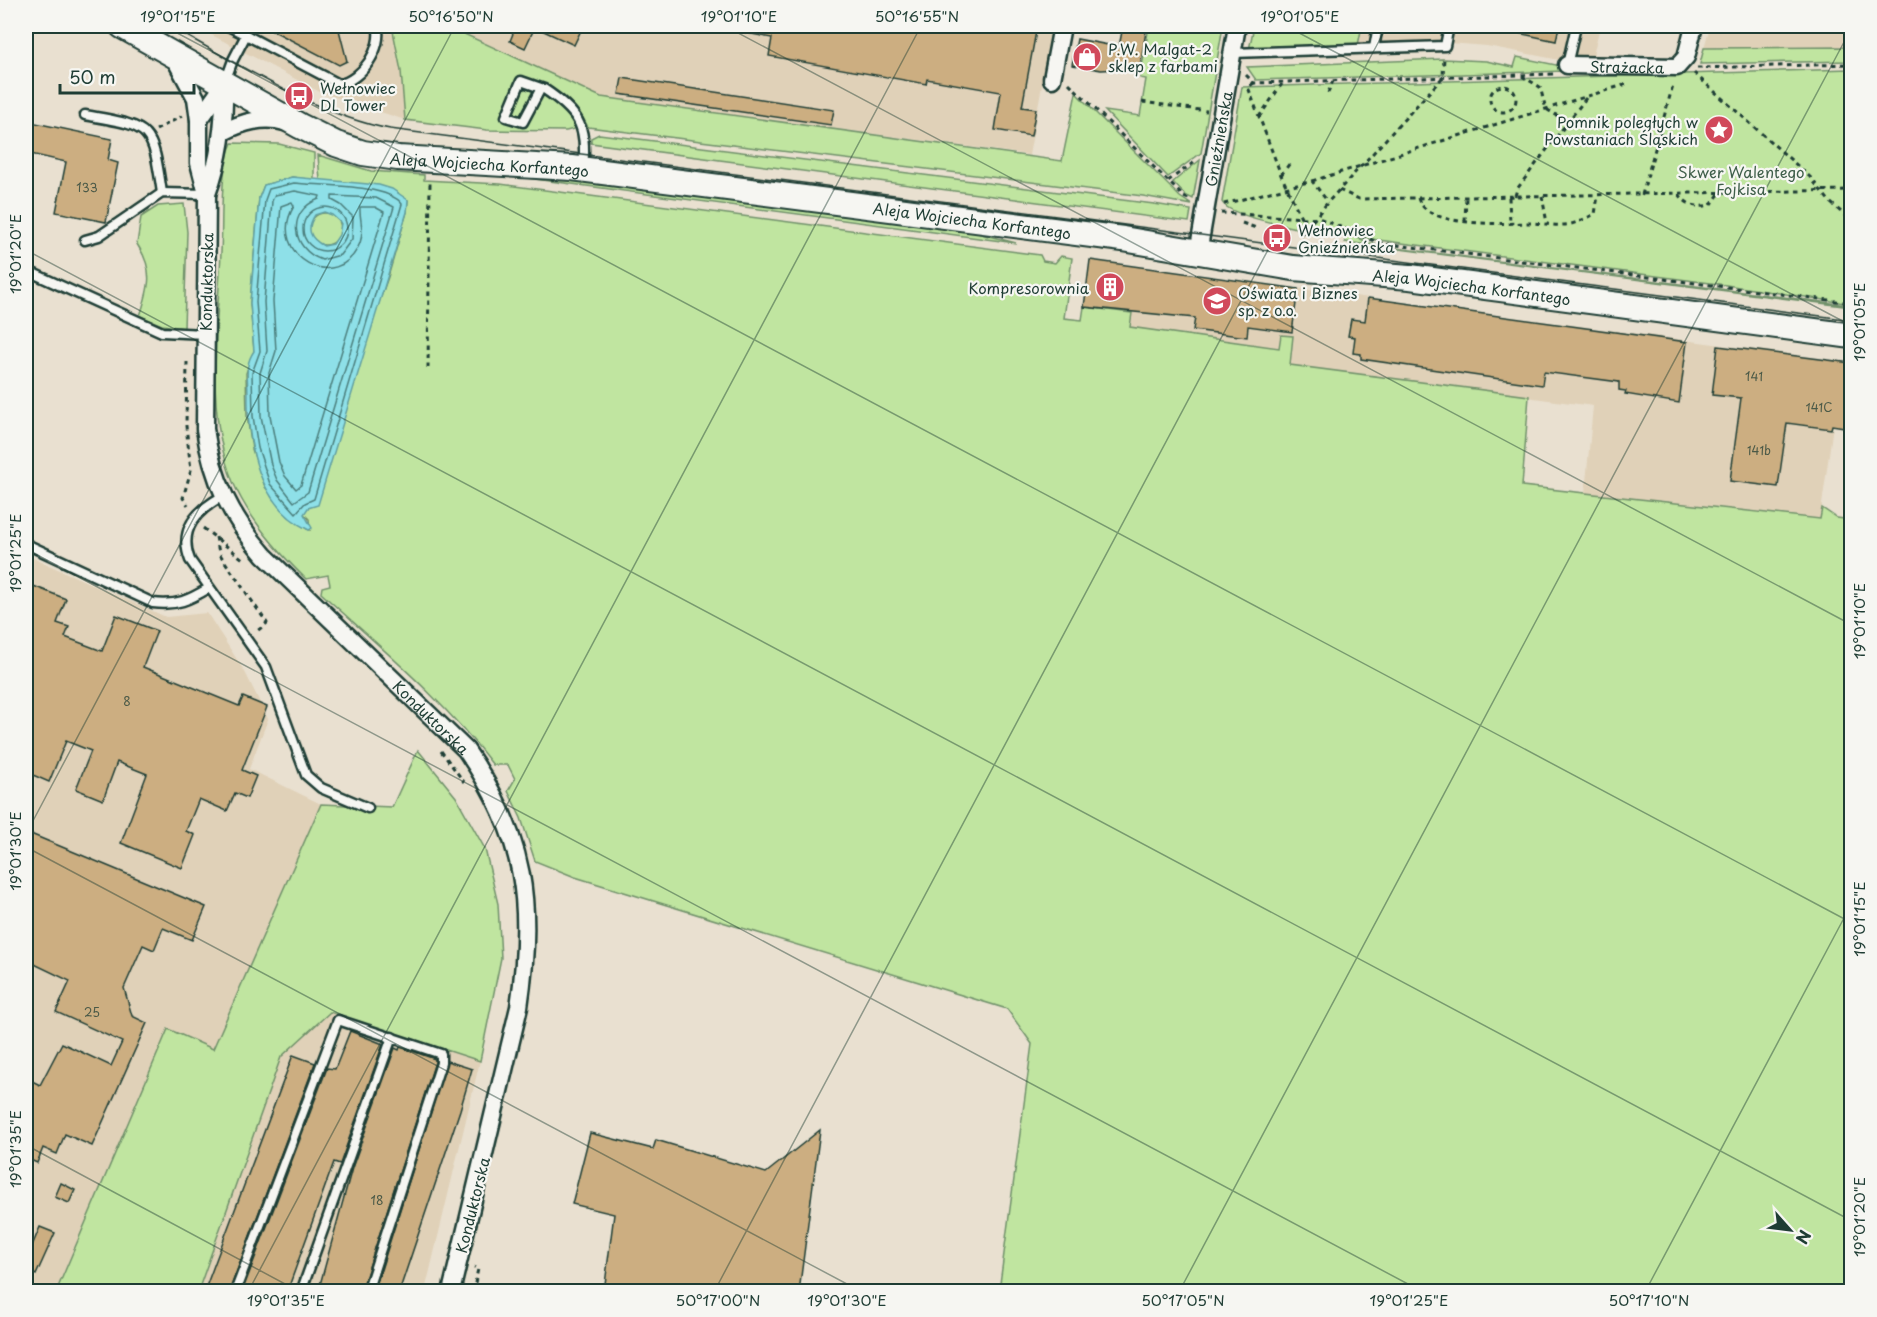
<svg xmlns="http://www.w3.org/2000/svg" width="1877" height="1317" font-family="'Playpen Sans',sans-serif">
<rect width="100%" height="100%" fill="#e9e0d0"/>
<filter id="ink" filterUnits="userSpaceOnUse"><feTurbulence type="fractalNoise" baseFrequency=".0167" numOctaves="2"/><feDisplacementMap in="SourceGraphic" scale="12" xChannelSelector="R" yChannelSelector="G"/><feConvolveMatrix kernelMatrix="1 2 1 2 8 2 1 2 1" color-interpolation-filters="sRGB"/></filter>
<g filter="url(#ink)">
<g fill="#e0d1b8">
<polygon points="195,26 392,26 401,71 405,120 320,92"/>
<polygon points="447,26 1053,26 1029,155 601,97"/>
<polygon points="1362,26 1446,26 1442,43 1358,45"/>
<polygon points="1453,26 1600,26 1591,64 1570,62 1487,46 1449,43"/>
<polygon points="1710,26 1851,26 1851,47 1704,48"/>
<polygon points="1137,267 1842,361 1820,519 1585,493 1593,406 1290,365 1293,336 1280,348 1129,327"/>
<polygon points="26,555 166,617 207,613 245,672 268,719 249,769 321,804 213,1049 168,1030 56,1291 26,1292"/>
<polygon points="330,1012 480,1061 425,1291 198,1292 281,1057"/>
</g>
<g fill="#c0e5a0" stroke="#70916a" stroke-width="1.5">
<polygon points="392,26 447,26 601,97 1062,161 1076,93 1180,197 1192,205 1143,196 588,127 583,118 572,121 574,129 566,131 487,130 405,120 401,71"/>
<polygon points="1149,26 1223,26 1201,153 1168,177 1105,111 1140,116 1146,79 1140,78"/>
<polygon points="1254,26 1362,26 1358,45 1249,50"/>
<polygon points="1851,47 1851,61 1700,64 1704,48"/>
<polygon points="1517,57 1566,67 1565,71 1256,80 1247,67 1443,59 1486,61 1514,67"/>
<path d="M1851,69V304L1726,285L1355,237L1379,246L1847,305L1851,307L1345,242V236C1323,233 1230,219 1222,202L1242,87Z"/>
<polygon points="599,134 1154,204 1191,210 1189,222 591,143 591,138"/>
<path d="M232,143L279,144L314,153V180L292,177L264,185L259,198L250,303L254,351L246,373L247,416L252,449L265,487L288,516L307,529L310,530L309,519L304,514L388,277L407,212L408,200L320,181L318,155L371,171L424,175V180L500,184L1040,255L1043,261L1055,263L1061,256L1072,258L1064,318L1082,320L1084,307L1132,313L1130,327L1279,348L1281,335L1293,336L1290,365L1529,396L1522,486L1820,519L1822,508L1837,518L1851,520V1291H999L1032,1044L1007,1009L575,877L535,861L521,818L508,791L515,779L508,765H493C444,700 381,648 321,593L322,587L330,585L328,575L306,579C277,551 249,519 233,482C204,412 218,325 221,252C223,222 219,169 232,143Z"/>
<polygon points="1200,160 1193,199 1185,195 1173,182"/>
<polygon points="504,175 541,176 958,228 1016,243"/>
<path d="M184,204L187,232L184,328L162,325L140,316C149,288 155,271 137,244L141,217L158,206Z"/>
<circle cx="325" cy="229" r="16"/>
<polygon points="418,750 456,797 485,849 498,904 501,958 480,1061 330,1012 281,1057 198,1291 56,1292 168,1029 213,1049 321,804 392,807"/>
</g>
<path fill="#8ee0e8" stroke="#629fa0" stroke-width="1.5" fill-rule="evenodd" d="M292,177L379,185L392,189L408,200L407,212L318,505L308,508L304,514L312,528L309,530C259,507 247,445 248,395C248,379 244,365 254,351L250,303L259,198L264,185ZM324,212L332,215L341,223L339,235L333,244L324,246C309,238 306,229 315,215Z"/>
<g fill="none" stroke-linecap="round" stroke-linejoin="round">
<g stroke="#4b7e7c" stroke-width="1.5">
<path d="M294,183C319,186 387,184 402,204L314,499L305,503L296,513L270,484L258,448L253,416L252,373L260,351L256,302L265,200L269,189Z"/>
<path d="M295,191L320,196L319,199C286,211 291,249 322,260L340,255L352,239L353,217L341,205L332,200V196L376,198L394,207L308,492L294,502L277,480L271,465L261,416L260,373L267,351L264,302L272,201L275,195Z"/>
<path d="M292,202L294,206C265,255 338,297 360,243C365,230 359,219 360,207H375L384,212L301,485L296,489L285,476L279,462L270,415L269,373L276,351L273,301L281,206Z"/>
<circle cx="325" cy="229" r="22"/>
</g>
</g>
<g fill="#ccae81" stroke="#1f3d34" stroke-width="1.5">
<polygon points="264,26 338,26 347,61 339,65"/>
<polygon points="516,26 583,26 574,45 535,27 525,48 510,41"/>
<polygon points="747,26 1037,26 1022,107 1036,109 1031,136 995,130 1001,92 927,79 926,84 769,56 772,38 746,33"/>
<polygon points="1123,26 1146,31 1140,68 1101,70 1072,65 1077,39 1119,47"/>
<polygon points="1513,26 1559,26 1556,41 1513,32"/>
<polygon points="622,78 834,110 831,125 619,94"/>
<polygon points="26,121 112,139 108,160 118,163 106,222 56,212 66,162 26,153"/>
<polygon points="1090,260 1298,289 1292,332 1248,326 1247,337 1193,330 1195,318 1084,307"/>
<polygon points="1368,298 1687,342 1679,403 1625,394 1626,391 1619,390 1619,382 1544,372 1542,385 1361,359 1361,354 1353,353 1355,337 1348,336 1351,319 1365,321"/>
<polygon points="1718,346 1851,363 1851,428 1832,425 1831,429 1787,423 1778,487 1730,481 1741,398 1712,395"/>
<polygon points="26,583 66,599 57,623 69,627 65,637 102,651 116,615 157,631 143,667 239,706 243,697 267,707 242,770 256,776 247,798 235,793 227,811 199,799 186,831 195,835 182,868 121,843 147,774 117,762 103,800 76,789 91,751 66,741 49,782 26,772"/>
<polygon points="26,832 206,907 192,940 163,928 154,950 143,945 124,988 132,1016 147,1023 92,1146 65,1134 57,1154 43,1148 37,1163 26,1158 26,1078 40,1085 62,1043 111,1066 122,1042 56,1012 70,981 26,960"/>
<polygon points="350,1031 383,1044 340,1164 334,1162 287,1292 242,1292 327,1068 335,1069"/>
<polygon points="400,1047 435,1059 435,1062 361,1292 318,1292 352,1168 395,1048 399,1050"/>
<polygon points="293,1055 315,1063 229,1292 204,1292"/>
<polygon points="447,1061 472,1069 460,1110 399,1292 374,1292"/>
<polygon points="820,1130 799,1292 604,1292 614,1214 572,1204 590,1133 653,1149 656,1140 766,1173"/>
<polygon points="61,1183 75,1190 69,1203 55,1197"/>
<polygon points="40,1227 55,1233 36,1275 26,1270 26,1260"/>
</g>
<g fill="none" stroke-linecap="round" stroke-linejoin="round">
<g stroke="#1f3d34" stroke-width="13">
<g id="lane">
<path d="M246,35L339,84C361,81 384,47 377,26"/>
<polyline points="1374,48 1378,26"/>
<polyline points="1232,53 1445,46 1449,26"/>
<polyline points="1567,65 1576,26"/>
<polyline points="225,82 233,60 246,35 228,26"/>
<path d="M541,88L523,122L506,117L521,81L541,88L544,89C577,111 588,125 583,166"/>
<path d="M85,115C152,127 152,125 162,193"/>
<polyline points="85,240 99,236 162,193 207,194"/>
<polyline points="26,270 162,332 205,334"/>
<path d="M223,496C197,510 178,529 190,560L266,667L306,775L321,788L368,808"/>
<path d="M26,544L153,603C177,606 189,600 209,588"/>
<polyline points="235,1292 338,1020 441,1054 441,1063 367,1292"/>
<polyline points="301,1292 392,1037"/>
</g>
</g>
<g stroke="#1f3d34" stroke-width="21">
<g id="street">
<path id="s1" d="M174,57L196,98L199,120V163L207,194L205,429C212,479 231,517 264,555L466,750C526,837 534,905 519,1007L451,1292"/>
<path id="s2" d="M1567,65L1677,67L1686,57L1694,26"/>
<polyline points="1052,79 1062,26"/>
<polyline points="199,120 224,85"/>
<path d="M223,132C243,122 263,116 285,122"/>
<path d="M207,194C220,159 225,122 224,85"/>
<path id="s3" d="M1198,253L1237,26"/>
</g>
</g>
<g stroke="#1f3d34" stroke-width="28">
<g id="secondary">
<path id="s4" d="M122,26L300,126L336,144L363,153L398,158L572,168L1123,239L1293,268L1410,277L1852,336"/>
</g>
</g>
<g stroke="#1f3d34" stroke-width="3" stroke-dasharray="4.5 4.5" stroke-linecap="butt">
<polyline points="1697,68 1852,64"/>
<polyline points="1694,73 1810,177 1830,202 1852,222"/>
<polyline points="1246,75 1254,83 1554,74"/>
<polyline points="1522,76 1540,87 1546,109 1568,122"/>
<polyline points="1069,83 1184,197 1191,200"/>
<polyline points="1254,83 1248,87 1281,175 1301,217 1302,231"/>
<circle cx="1503" cy="99" r="13"/>
<polyline points="1328,93 1333,81"/>
<polyline points="1142,102 1207,111"/>
<polyline points="1259,117 1282,84"/>
<polyline points="156,130 182,116"/>
<polyline points="1281,175 1290,163"/>
<polyline points="1168,181 1196,161"/>
<polyline points="1312,181 1627,84"/>
<polyline points="1339,190 1359,199 1852,190"/>
<path d="M1679,194C1687,206 1699,209 1712,204L1719,194"/>
<polyline points="1642,195 1673,85"/>
<polyline points="1515,196 1517,189 1586,98"/>
<polyline points="1542,196 1547,223"/>
<polyline points="1509,197 1510,224"/>
<path d="M1418,198C1427,229 1505,223 1531,223C1542,223 1553,226 1564,225C1574,225 1586,218 1595,214L1598,196"/>
<polyline points="1224,204 1312,181 1328,202"/>
<polyline points="1221,213 1321,219 1380,243 1852,303"/>
<polyline points="1465,221 1466,197"/>
<polyline points="1242,223 1259,229"/>
<polyline points="1301,235 1328,202 1443,77 1444,57"/>
<polyline points="187,362 186,426 191,470 183,498 188,505"/>
<polyline points="428,368 430,181"/>
<polyline points="203,528 243,559"/>
<polyline points="216,537 219,553 267,623 256,632"/>
<polyline points="441,751 464,782"/>
<polyline points="473,1292 478,1269 474,1267"/>
</g>
<use href="#lane" stroke="#f6f6f2" stroke-width="8"/>
<use href="#street" stroke="#f6f6f2" stroke-width="16"/>
<use href="#secondary" stroke="#f6f6f2" stroke-width="24"/>
<path stroke="#1f3d34" stroke-width="1.5" d="M169,26C236,62 315,115 390,129L1852,320"/>
</g>
</g>
<path fill="none" stroke="#1f3d34" stroke-width="1.5" stroke-opacity="0.45" d="M164,26L1852,923M725,26L1852,625M1286,26L1852,326M1847,26L1852,28M26,250L1852,1221M26,549L1423,1292M26,834L455,26M26,847L862,1292M26,1145L300,1292M248,1292L921,26M714,1292L1387,26M1179,1292L1852,27M1645,1292L1852,903"/>
<defs>
<g id="shop-disc" transform="scale(1.5)"><circle r="9.5" fill="#d1495b" stroke="#f6f6f2"/><path d="M-5-2.5h2.3a2.7 3.5 0 0 1 5.4 0H5L5.5 6h-11ZM-1.5-2.5h3a1.5 2.3 0 0 0-3 0Z" fill="#fff"/></g>
<g id="bus-disc" transform="scale(1.5)"><circle r="9.5" fill="#d1495b" stroke="#f6f6f2"/><path d="M-5-6H5V4H4V6H2V4H-2V6H-4V4H-5ZM-3.5-4V0h7V-4ZM-3.5 1.2v1.5H-2V1.2ZM2 1.2v1.5H3.5V1.2Z" fill="#fff"/></g>
<g id="sight-disc" transform="scale(1.5)"><circle r="9.5" fill="#d1495b" stroke="#f6f6f2"/><path d="M0-6L1.8-2.2L6-1.7L2.9 1.2L3.7 5.4L0 3.3L-3.7 5.4L-2.9 1.2L-6-1.7L-1.8-2.2Z" fill="#fff"/></g>
<g id="building-disc" transform="scale(1.5)"><circle r="9.5" fill="#d1495b" stroke="#f6f6f2"/><path d="M-4-6H4V6H1V3H-1V6H-4ZM-2.5-4.3h1.7v1.8h-1.7ZM.8-4.3h1.7v1.8H.8ZM-2.5-1h1.7V.8h-1.7ZM.8-1h1.7V.8H.8Z" fill="#fff"/></g>
<g id="university-disc" transform="scale(1.5)"><circle r="9.5" fill="#d1495b" stroke="#f6f6f2"/><path d="M0-5L7-2L0 1L-7-2ZM-4 1L0 2.5L4 1V4Q0 6-4 4Z" fill="#fff"/></g>
</defs>
<g fill-rule="evenodd">
<use href="#shop-disc" x="1087" y="57"/>
<use href="#bus-disc" x="299" y="96"/>
<use href="#sight-disc" x="1719" y="130"/>
<use href="#bus-disc" x="1277" y="238"/>
<use href="#building-disc" x="1110" y="287"/>
<use href="#university-disc" x="1217" y="301"/>
</g>
<g text-anchor="middle" dominant-baseline="central" stroke-width="4.5" stroke-linejoin="round" paint-order="stroke">
<g font-size="12" fill="#4a5947">
<text x="87" y="187">133</text>
<text x="1754" y="376">141</text>
<text x="1819" y="407">141C</text>
<text x="1759" y="450">141b</text>
<text x="127" y="701">8</text>
<text x="92" y="1012">25</text>
<text x="377" y="1200">18</text>
</g>
<g font-size="15" fill="#1f3d34" stroke="#f6f6f2" text-anchor="start">
<text x="1108" y="48">P.W. Malgat-2<tspan x="1108" dy="17">sklep z farbami</tspan></text>
<text x="320" y="87">Wełnowiec<tspan x="320" dy="17">DL Tower</tspan></text>
<text x="1698" y="121" text-anchor="end">Pomnik poległych w<tspan x="1698" dy="17">Powstaniach Śląskich</tspan></text>
<text x="1298" y="229">Wełnowiec<tspan x="1298" dy="17">Gnieźnieńska</tspan></text>
<text x="1089" y="287" text-anchor="end">Kompresorownia</text>
<text x="1238" y="292">Oświata i Biznes<tspan x="1238" dy="17">sp. z o.o.</tspan></text>
</g>
<g font-size="15" fill="#1f3d34" stroke="#f6f6f2">
<text stroke="none"><textPath href="#s2" startOffset="60">Strażacka</textPath></text>
<text stroke="none"><textPath href="#s3" startOffset="116">Gnieźnieńska</textPath></text>
<text stroke="none"><textPath href="#s4" startOffset="400">Aleja Wojciecha Korfantego</textPath></text>
<text stroke="none"><textPath href="#s4" startOffset="886">Aleja Wojciecha Korfantego</textPath></text>
<text transform="translate(206 282) rotate(-89)">Konduktorska</text>
<text stroke="none"><textPath href="#s4" startOffset="1390">Aleja Wojciecha Korfantego</textPath></text>
<text stroke="none"><textPath href="#s1" startOffset="753">Konduktorska</textPath></text>
<text transform="translate(472 1205) rotate(-76)">Konduktorska</text>
</g>
<g font-size="15" fill="#3f5f4a" stroke="#f6f6f2">
<text x="1741" y="171">Skwer Walentego<tspan x="1741" dy="17">Fojkisa</tspan></text>
</g>
</g>
<rect width="1877" height="1317" fill="none" stroke="#f6f6f2" stroke-width="66"/>
<g transform="translate(1790 1230) rotate(118)" stroke="#f6f6f2" stroke-width="4.5" paint-order="stroke">
<path d="M0-4.5L10 22L0 15L-10 22Z" fill="#1f3d34"/>
<text y="-9" font-size="16" font-weight="bold" text-anchor="middle" fill="#1f3d34">N</text>
</g>
<path d="M60 84v9h134v-9" fill="none" stroke="#1f3d34" stroke-width="3"/>
<text x="69" y="84" font-size="18" fill="#1f3d34" stroke="#f6f6f2" stroke-width="4.5" paint-order="stroke">50 m</text>
<rect x="33" y="33" width="1811" height="1251" fill="none" stroke="#1f3d34" stroke-width="2"/>
<g font-size="15" text-anchor="middle" fill="#1f3d34">
<text x="178" y="22">19°01'15"E</text>
<text x="451" y="22">50°16'50"N</text>
<text x="739" y="22">19°01'10"E</text>
<text x="917" y="22">50°16'55"N</text>
<text x="1300" y="22">19°01'05"E</text>
<text transform="translate(16 254) rotate(-90)" y="5">19°01'20"E</text>
<text transform="translate(1860 322) rotate(-90)" y="5">19°01'05"E</text>
<text transform="translate(16 553) rotate(-90)" y="5">19°01'25"E</text>
<text transform="translate(1860 621) rotate(-90)" y="5">19°01'10"E</text>
<text transform="translate(16 851) rotate(-90)" y="5">19°01'30"E</text>
<text transform="translate(1860 919) rotate(-90)" y="5">19°01'15"E</text>
<text transform="translate(16 1149) rotate(-90)" y="5">19°01'35"E</text>
<text transform="translate(1860 1217) rotate(-90)" y="5">19°01'20"E</text>
<text x="286" y="1306">19°01'35"E</text>
<text x="718" y="1306">50°17'00"N</text>
<text x="847" y="1306">19°01'30"E</text>
<text x="1183" y="1306">50°17'05"N</text>
<text x="1409" y="1306">19°01'25"E</text>
<text x="1649" y="1306">50°17'10"N</text>
</g>
</svg>
